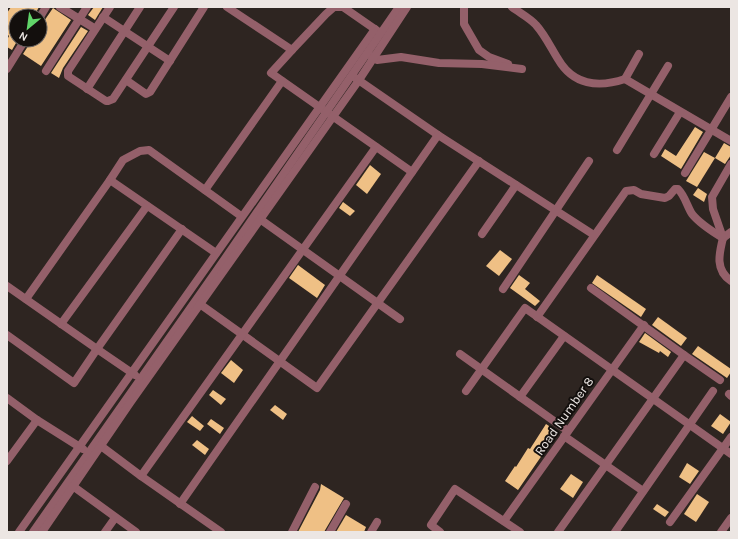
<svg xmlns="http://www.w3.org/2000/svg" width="738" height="539" font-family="Karla,sans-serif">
<rect width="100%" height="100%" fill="#2e2521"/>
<g fill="#efc085">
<polygon points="11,7 39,7 34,16 16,16 16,43 12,50 7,47 7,40 9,36 7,34 7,13"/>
<polygon points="94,7 103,7 95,20 88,15"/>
<polygon points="53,8 71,20 41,66 23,54 32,40 40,40 40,27"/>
<polygon points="81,27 88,31 63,68 59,78 51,73"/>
<polygon points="695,127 703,132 681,169 661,156 665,149 676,156"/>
<polygon points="724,143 731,147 731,155 725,164 715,158"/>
<polygon points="704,152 715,158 697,187 686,181"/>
<polygon points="370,165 381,174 367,194 356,185"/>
<polygon points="698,188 707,194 704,202 693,195"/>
<polygon points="343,202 355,211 350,216 339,208"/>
<polygon points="500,250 512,259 499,276 486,266"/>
<polygon points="298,265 325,285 317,298 289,278"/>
<polygon points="519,275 530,283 525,289 540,301 535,306 510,288"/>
<polygon points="597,275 646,309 641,317 592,283"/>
<polygon points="658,317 687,338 681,346 652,325"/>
<polygon points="645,333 671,352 668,357 660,351 659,353 639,342"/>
<polygon points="698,346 731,369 731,372 727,378 692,354"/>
<polygon points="231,360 243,370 234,383 221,373"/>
<polygon points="213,390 226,399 221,405 209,395"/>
<polygon points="275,405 287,414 283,420 270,410"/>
<polygon points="720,414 731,422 723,434 711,426"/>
<polygon points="192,416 204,426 200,431 187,422"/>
<polygon points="211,419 224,428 220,434 207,424"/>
<polygon points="546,424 558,432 518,490 505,481 515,466 516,467 528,448 530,449"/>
<polygon points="197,440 209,449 205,455 192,445"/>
<polygon points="687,463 699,471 690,484 679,477"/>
<polygon points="571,474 583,482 573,498 560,489"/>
<polygon points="321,484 344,498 324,532 298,532 320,490"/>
<polygon points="697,494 709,502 696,522 684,514"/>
<polygon points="657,504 669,512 665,517 653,509"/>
<polygon points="346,515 366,527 364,532 336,532"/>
</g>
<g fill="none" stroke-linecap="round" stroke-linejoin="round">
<g stroke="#94606a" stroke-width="8">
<polyline points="60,7 94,28"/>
<polyline points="110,7 68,71 68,76 71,78 106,101 108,101 113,99 174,7"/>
<polyline points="227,7 292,50 326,14 334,7 343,7 379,32"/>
<polyline points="464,7 464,24 479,50 489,57 508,64"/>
<path d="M512,7C520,13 530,18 536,25C545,35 551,48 558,59C573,85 598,88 625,79L639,54"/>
<polyline points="40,17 46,7"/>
<polyline points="103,17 170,61"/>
<polyline points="292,50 271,73 412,172"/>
<polyline points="371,56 377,60 401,57 439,63 482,64 522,69"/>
<polyline points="7,69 25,40"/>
<polyline points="46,71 87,7"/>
<polyline points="354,77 438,135 594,235"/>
<polyline points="625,79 731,141"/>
<polyline points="126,80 146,94 150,92 204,7"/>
<polyline points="87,89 140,7"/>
<polyline points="617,150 668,66"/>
<polyline points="654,154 680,112"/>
<polyline points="685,173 731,97"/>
<polyline points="110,180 216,253"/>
<polyline points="205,190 282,81"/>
<polyline points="257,217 400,319"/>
<path d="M731,232L723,238C719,254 715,270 731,281"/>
<polyline points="482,234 516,185"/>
<polyline points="723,238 713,209 712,197 731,164"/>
<polyline points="7,286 97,349 182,229"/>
<polyline points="503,289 589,161"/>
<polyline points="26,299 110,180 123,160 140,151 149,150 241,216"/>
<polyline points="197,302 317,388 479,161"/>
<path d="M537,317L626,191L634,190L641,194L665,198L669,196L675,189H678C685,196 687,206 692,214C700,224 713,232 723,238"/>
<polyline points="61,324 147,206"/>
<polyline points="7,335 74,383 97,349 135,375"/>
<polyline points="460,354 568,431"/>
<polyline points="684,355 720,380"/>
<polyline points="466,391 525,308 731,454"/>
<polyline points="729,394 731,396"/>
<polyline points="520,397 564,336"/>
<polyline points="7,398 37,420 83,449"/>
<polyline points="564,436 643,491"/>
<polyline points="101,446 141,476 221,532"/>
<polyline points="7,461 37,420"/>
<polyline points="141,476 376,147"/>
<polyline points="70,484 136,532"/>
<polyline points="180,504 438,135"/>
<polyline points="504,521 644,325"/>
<polyline points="670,522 731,437"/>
<polyline points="19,532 375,29"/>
<polyline points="33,532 217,270 399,7"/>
<polyline points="42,532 130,403 359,80 407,7"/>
<polyline points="105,532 115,518"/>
<polyline points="292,532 315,487"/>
<polyline points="330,532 346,504"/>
<polyline points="371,532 377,522"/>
<polyline points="440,532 431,525 455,489 520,532"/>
<polyline points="558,532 684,355 591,288"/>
<polyline points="615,532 713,391"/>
<polyline points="721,532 731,518"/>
</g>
</g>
<g text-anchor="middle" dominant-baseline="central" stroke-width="4" stroke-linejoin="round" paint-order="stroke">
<g font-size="13" fill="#ece6e3" stroke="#130f0d">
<text transform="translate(564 416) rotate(-55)">Road Number 8</text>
</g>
</g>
<rect width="738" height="539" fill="none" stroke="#ece6e3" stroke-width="16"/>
<g transform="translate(28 28) rotate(209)"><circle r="19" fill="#130f0d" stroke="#6a6563"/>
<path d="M0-3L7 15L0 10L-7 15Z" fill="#61d56a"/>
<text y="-6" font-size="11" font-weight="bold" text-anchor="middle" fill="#ece6e3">N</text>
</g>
</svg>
